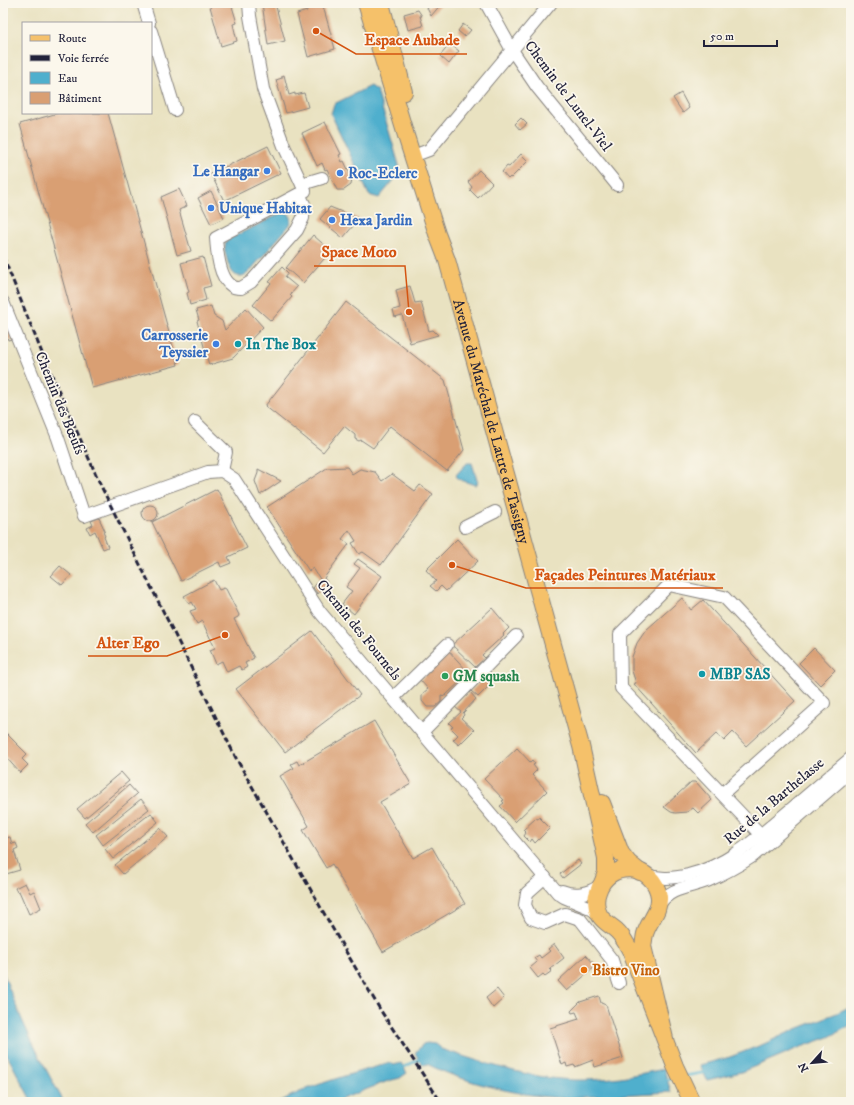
<svg xmlns="http://www.w3.org/2000/svg" width="854" height="1105" font-family="'IM FELL DW Pica',serif">
<rect width="100%" height="100%" fill="#fbf7ec"/>
<filter id="ink" filterUnits="userSpaceOnUse"><feTurbulence type="fractalNoise" baseFrequency=".025" numOctaves="2"/><feDisplacementMap in="SourceGraphic" scale="8" xChannelSelector="R" yChannelSelector="G"/><feConvolveMatrix kernelMatrix="1 2 1 2 8 2 1 2 1" color-interpolation-filters="sRGB"/></filter>
<filter id="wash" filterUnits="userSpaceOnUse"><feTurbulence type="fractalNoise" baseFrequency=".012" numOctaves="4" result="noise"/><feDisplacementMap in="SourceGraphic" scale="16" xChannelSelector="R" yChannelSelector="G"/><feGaussianBlur stdDeviation="0.9" result="paint"/><feColorMatrix in="noise" values="0 0 0 0 0 0 0 0 0 0 0 0 0 0 0 0 0 1.4 0 .05"/><feComposite in="paint" operator="in"/></filter>
<g filter="url(#wash)">
<rect width="100%" height="100%" fill="#e9e2c1"/>
<g fill="#4fafcd" stroke="#386884">
<polygon points="370,86 377,91 399,165 399,174 379,198 369,195 331,114 334,104"/>
<path d="M282,213L289,214C292,218 292,221 289,226L248,273C235,282 230,270 227,259C226,255 224,251 225,247C225,243 227,241 229,239Z"/>
<polygon points="467,463 472,463 478,483 475,485 458,479 456,475"/>
<path d="M3,972C19,1017 40,1060 64,1102H32L6,1053L3,1045Z"/>
<polygon points="851,1006 851,1025 829,1037 801,1047 756,1066 741,1072 707,1080 700,1065 730,1057 764,1044 796,1029 837,1013"/>
<path d="M427,1043L435,1044L441,1049C484,1063 528,1078 574,1080C604,1081 635,1075 664,1069L671,1092L566,1098C524,1097 464,1083 427,1064L423,1065L415,1053L423,1044Z"/>
<path d="M390,1063L394,1065L401,1063L407,1073L400,1078L388,1081L334,1102H279C312,1084 354,1073 390,1063Z"/>
</g>
<g fill="none" stroke-linecap="round" stroke-linejoin="round">
<g stroke="#4fafcd" stroke-width="3">
<polyline points="400,1069 422,1058"/>
<polyline points="685,1076 707,1072"/>
<polyline points="664,1080 676,1078"/>
</g>
</g>
<g id="blocks">
<g fill="#d99f73">
<polygon points="209,3 231,3 237,23 233,24 237,41 221,46"/>
<polygon points="262,3 275,3 285,41 268,45"/>
<polygon points="305,3 327,3 327,5 323,6 335,49 308,57 297,14 307,11"/>
<polygon points="436,3 442,3 431,16 427,8"/>
<polygon points="418,10 422,16 420,16 423,26 408,30 404,14"/>
<polygon points="463,24 471,30 465,37 458,31"/>
<polygon points="450,44 459,51 449,64 440,56"/>
<polygon points="284,75 289,95 295,93 295,95 304,93 308,107 286,113 276,80 282,78 282,76"/>
<polygon points="681,93 689,108 683,113 673,98"/>
<polygon points="58,113 108,113 178,365 92,388 20,124"/>
<polygon points="521,118 527,124 520,130 515,124"/>
<polygon points="325,122 341,154 339,155 342,162 344,161 352,178 351,185 344,190 337,190 327,169 325,170 322,163 317,166 302,133"/>
<polygon points="268,146 281,173 224,201 211,174"/>
<polygon points="521,154 528,161 511,178 510,177 508,179 502,172 507,166 509,167"/>
<polygon points="479,170 492,183 478,198 470,190 472,187 468,182"/>
<polygon points="179,189 187,206 179,210 191,251 177,255 161,197"/>
<polygon points="211,191 224,218 211,224 198,198"/>
<polygon points="330,207 359,219 343,238 320,219"/>
<polygon points="313,235 331,251 303,283 286,268"/>
<polygon points="203,257 211,286 203,288 206,300 190,305 187,293 189,292 181,263"/>
<polygon points="282,267 288,273 285,277 297,287 290,295 292,297 271,321 253,305 271,283 269,282"/>
<polygon points="410,286 415,303 421,302 429,331 433,330 438,335 410,343 402,315 395,317 393,310 400,308 396,290"/>
<polygon points="346,302 445,380 464,450 447,471 390,426 373,448 361,440 359,441 355,439 355,435 344,426 323,452 265,406"/>
<polygon points="211,306 214,316 222,321 225,330 246,308 263,327 233,358 209,365 197,321 199,320 196,310"/>
<polygon points="6,324 12,339 8,340 6,334 3,334 3,325"/>
<polygon points="347,467 352,474 360,469 375,472 382,481 392,474 415,491 420,485 433,494 381,565 363,552 359,554 352,543 356,541 349,530 342,539 349,544 324,578 327,582 318,594 313,588 320,579 313,568 309,571 267,507 327,468"/>
<polygon points="258,469 281,481 260,495 255,481 258,473"/>
<polygon points="217,489 247,548 228,557 231,563 221,567 219,562 181,581 152,522"/>
<circle cx="150" cy="513" r="8"/>
<polygon points="99,518 105,531 103,532 105,536 104,537 108,547 103,549 95,531 90,534 87,528 93,525 91,521"/>
<polygon points="457,539 478,561 446,591 441,586 436,591 430,586 436,581 426,570"/>
<polygon points="358,559 382,576 354,614 342,604 352,591 346,587 360,568 354,564"/>
<polygon points="60,566 71,575 62,585 51,576"/>
<polygon points="214,580 219,590 224,588 226,589 239,615 238,617 234,619 254,658 245,663 247,667 242,670 239,666 227,672 222,661 216,664 210,650 215,648 202,621 197,624 190,611 196,609 192,602 189,604 184,596"/>
<polygon points="682,598 691,610 703,600 795,701 746,746 733,732 724,741 717,733 696,753 634,684 636,683 632,671 632,657 637,643 646,630"/>
<polygon points="492,608 509,628 503,634 504,635 482,655 485,658 475,667 452,645"/>
<polygon points="312,631 360,695 285,752 236,689"/>
<polygon points="814,648 835,670 820,685 799,663"/>
<polygon points="447,649 469,673 445,696 441,695 441,702 435,707 427,707 422,701 422,694 428,689 420,680 444,657 442,654"/>
<polygon points="485,677 492,683 478,697 471,691"/>
<polygon points="470,692 476,699 463,713 464,715 461,718 474,730 459,745 453,740 458,735 451,728 453,727 449,723 461,712 455,707"/>
<polygon points="374,721 411,784 380,802 413,858 432,847 465,904 383,952 332,864 326,868 303,830 309,826 280,776 294,768 291,764 297,761 299,765"/>
<polygon points="4,731 27,754 22,759 28,765 20,773 4,755"/>
<polygon points="517,748 530,762 532,760 535,764 533,765 537,770 532,775 547,791 515,822 500,806 504,803 502,801 504,800 484,779"/>
<polygon points="121,772 129,781 85,818 77,809"/>
<polygon points="691,782 696,782 712,800 698,813 693,808 687,812 675,813 671,812 664,807"/>
<polygon points="129,785 137,794 93,832 85,823"/>
<polygon points="141,799 149,809 103,845 96,835"/>
<polygon points="151,813 158,822 113,859 105,849"/>
<polygon points="539,817 550,828 535,843 532,839 530,842 524,836 526,833 523,830 536,818 538,819"/>
<polygon points="160,828 168,837 123,874 115,865"/>
<polygon points="10,837 12,844 16,843 18,848 14,850 20,870 6,874 3,864 3,839"/>
<polygon points="578,860 581,864 563,878 560,874"/>
<polygon points="25,883 30,893 34,891 41,908 29,914 19,891 17,892 15,888"/>
<polygon points="554,944 564,958 550,969 552,971 545,976 543,974 538,978 530,968 537,962 534,958 539,955 541,958 550,951 548,949"/>
<polygon points="586,955 596,966 567,991 558,981"/>
<polygon points="497,989 504,998 493,1008 486,998"/>
<polygon points="599,996 601,1003 606,1005 623,1058 595,1067 593,1060 575,1067 574,1065 567,1067 566,1063 562,1065 550,1028 579,1019 576,1012 572,1013 571,1011 580,1002"/>
</g>
</g>
</g>
<g filter="url(#ink)">
<use href="#blocks" fill-opacity="0" stroke="#86827e" stroke-width="1"/>
<g fill="none" stroke-linecap="round" stroke-linejoin="round">
<g stroke="#86827e" stroke-width="14">
<g id="minor">
<polyline points="143,3 149,23"/>
<path d="M249,3L250,16L263,89L284,146L305,191L299,194L216,238C217,252 219,278 232,286C234,288 238,288 241,288L251,282L297,230L303,218L304,204L299,194"/>
<polyline points="486,3 512,50 537,87 617,185"/>
<polyline points="151,31 175,110"/>
<polyline points="421,153 429,150 551,3"/>
<polyline points="302,184 322,178"/>
<polyline points="3,302 58,438 84,516 208,472 222,471 234,479 320,612 558,893 564,897 590,908 600,915"/>
<polyline points="195,422 226,452 222,471"/>
<polyline points="465,527 495,512"/>
<polyline points="393,698 447,645"/>
<polyline points="422,732 516,636"/>
<polyline points="722,794 824,703 724,597 669,585 620,634 621,688 761,835 769,842"/>
<path d="M646,875C661,880 674,878 688,875C730,865 759,836 790,810C811,792 831,775 851,758"/>
<polyline points="545,877 527,893 525,905 531,918 545,923 565,914 580,919 612,960 619,983"/>
<path d="M562,891C574,896 589,894 599,886"/>
<path d="M659,905C670,887 689,888 707,881C723,874 738,866 753,856L851,771"/>
</g>
</g>
<g stroke="#86827e" stroke-width="18">
<g id="major">
<path id="s1" d="M366,3L407,139L437,234L447,260L581,746L606,858V872L603,881"/>
<polyline points="381,3 404,92"/>
<polyline points="602,803 621,853 629,863 640,872"/>
<path d="M666,1043L643,946C644,942 644,938 645,934C649,920 660,912 659,897C655,863 608,859 598,892C595,899 596,909 600,916C604,922 610,925 616,930C622,935 626,943 630,950L675,1066L692,1102"/>
</g>
</g>
<use href="#minor" stroke="#fff" stroke-width="12"/>
<use href="#major" stroke="#f5c16b" stroke-width="16"/>
<polyline stroke="#22223b" stroke-width="3" stroke-dasharray="6 3" stroke-linecap="butt" points="3,256 42,353 102,488 236,758 342,945 381,1011 441,1102"/>
</g>
</g>
<g fill="#3f7fe0" stroke="#fbf7ec" stroke-width="1.5">
<circle cx="267" cy="171" r="4"/>
<circle cx="340" cy="173" r="4"/>
<circle cx="211" cy="208" r="4"/>
<circle cx="332" cy="220" r="4"/>
<circle cx="216" cy="344" r="4"/>
</g>
<g fill="#0f9aa8" stroke="#fbf7ec" stroke-width="1.5">
<circle cx="238" cy="344" r="4"/>
<circle cx="702" cy="674" r="4"/>
</g>
<circle fill="#2e9e5b" stroke="#fbf7ec" stroke-width="1.5" cx="445" cy="676" r="4"/>
<circle fill="#e8710a" stroke="#fbf7ec" stroke-width="1.5" cx="584" cy="970" r="4"/>
<g text-anchor="middle" dominant-baseline="central" stroke-width="3.5" stroke-linejoin="round" paint-order="stroke">
<g font-size="15" fill="#22223b" stroke="#fbf7ec">
<text transform="translate(568 96) rotate(53)">Chemin de Lunel-Viel</text>
<text transform="translate(60 403) rotate(68)">Chemin des Bœufs</text>
<text stroke="none"><textPath href="#s1" startOffset="437">Avenue du Maréchal de Lattre de Tassigny</textPath></text>
<text transform="translate(359 630) rotate(51)">Chemin des Fournels</text>
<text transform="translate(774 801) rotate(-40)">Rue de la Barthelasse</text>
</g>
<g font-size="15" font-weight="bold" fill="#366cbe" stroke="#fbf7ec" text-anchor="start">
<text x="259" y="171" text-anchor="end">Le Hangar</text>
<text x="348" y="173">Roc-Eclerc</text>
<text x="219" y="208">Unique Habitat</text>
<text x="340" y="220">Hexa Jardin</text>
<text x="208" y="335" text-anchor="end">Carrosserie<tspan x="208" dy="17">Teyssier</tspan></text>
</g>
<g font-size="15" font-weight="bold" fill="#0d838f" stroke="#fbf7ec" text-anchor="start">
<text x="246" y="344">In The Box</text>
<text x="710" y="674">MBP SAS</text>
</g>
<g font-size="15" font-weight="bold" fill="#27864d" stroke="#fbf7ec" text-anchor="start">
<text x="453" y="676">GM squash</text>
</g>
<g font-size="15" font-weight="bold" fill="#c56008" stroke="#fbf7ec" text-anchor="start">
<text x="592" y="970">Bistro Vino</text>
</g>
</g>
<path fill="none" stroke="#d45411" stroke-width="1.5" d="M316 31L356 54H467M409 312L405 266H314M452 565L526 588H723M225 635L167 656H88"/>
<g fill="#d45411" stroke="#fbf7ec" stroke-width="1.5">
<circle cx="316" cy="31" r="4"/>
<circle cx="409" cy="312" r="4"/>
<circle cx="452" cy="565" r="4"/>
<circle cx="225" cy="635" r="4"/>
</g>
<g font-size="16" text-anchor="middle" font-weight="bold" fill="#d45411" stroke="#fbf7ec" stroke-width="3.5" stroke-linejoin="round" paint-order="stroke">
<text x="412" y="45">Espace Aubade</text>
<text x="359" y="257">Space Moto</text>
<text x="625" y="580">Façades Peintures Matériaux</text>
<text x="128" y="648">Alter Ego</text>
</g>
<rect width="854" height="1105" fill="none" stroke="#fbf7ec" stroke-width="16"/>
<rect x="22" y="22" width="130" height="92" fill="#fbf7ec" stroke="#a4a2a5"/>
<rect x="30" y="35" width="20" height="6" fill="#f5c16b" stroke="#a4a2a5"/>
<text x="58" y="42" font-size="12" fill="#22223b">Route</text>
<rect x="30" y="55" width="20" height="6" fill="#22223b" stroke="#a4a2a5"/>
<text x="58" y="62" font-size="12" fill="#22223b">Voie ferrée</text>
<rect x="30" y="72" width="20" height="12" fill="#4fafcd" stroke="#a4a2a5"/>
<text x="58" y="82" font-size="12" fill="#22223b">Eau</text>
<rect x="30" y="92" width="20" height="12" fill="#d99f73" stroke="#a4a2a5"/>
<text x="58" y="102" font-size="12" fill="#22223b">Bâtiment</text>
<g transform="translate(812 1063) rotate(243)" stroke="#fbf7ec" stroke-width="3" paint-order="stroke">
<path d="M0-3L7 15L0 10L-7 15Z" fill="#22223b"/>
<text y="-6" font-size="11" font-weight="bold" text-anchor="middle" fill="#22223b">N</text>
</g>
<path d="M704 40v6h73v-6" fill="none" stroke="#22223b" stroke-width="2"/>
<text x="710" y="40" font-size="12" fill="#22223b" stroke="#fbf7ec" stroke-width="3" paint-order="stroke">50 m</text>
</svg>
